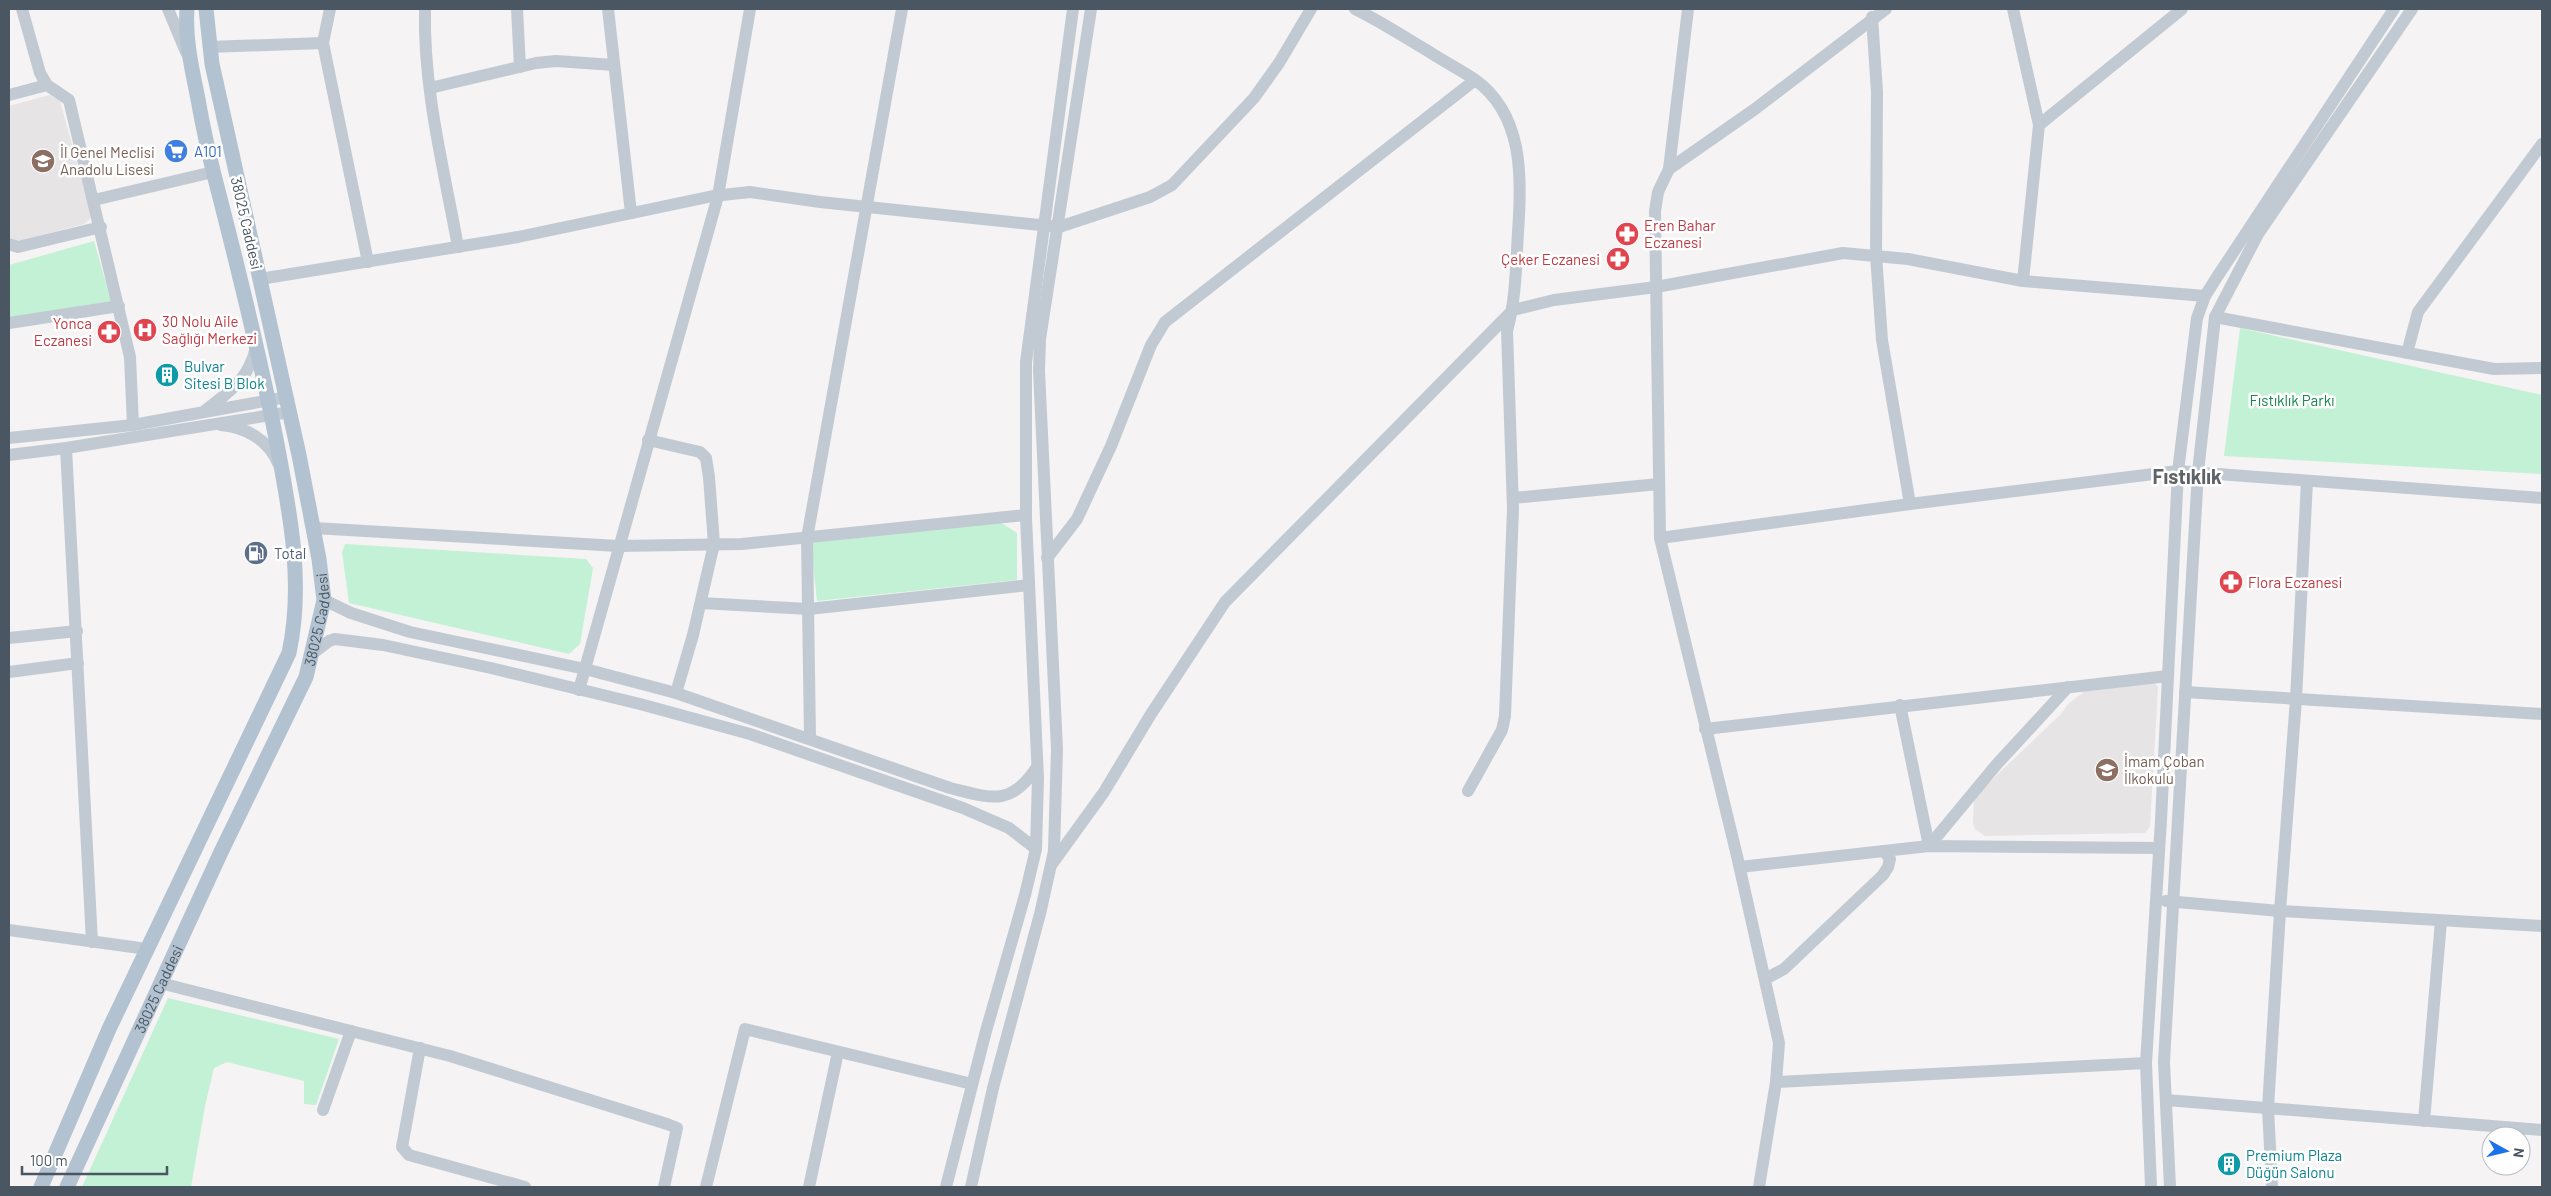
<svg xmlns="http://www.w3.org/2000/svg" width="2551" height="1196" font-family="Barlow,sans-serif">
<rect width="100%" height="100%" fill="#f5f3f3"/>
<g fill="#e6e4e5">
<polygon points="50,95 60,101 92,217 84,224 20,241 9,237 9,106"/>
<polygon points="2154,682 2158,687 2150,826 2145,833 1985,836 1975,829 1973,823 1974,799 1980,791 2061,714 2068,704 2085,691"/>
</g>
<g fill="#c3f1d5">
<polygon points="94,241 111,301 9,318 9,265"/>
<polygon points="2240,328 2542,395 2542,474 2224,456"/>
<polygon points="1000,522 1017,533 1017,580 817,601 811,543"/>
<polygon points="345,544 586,559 593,568 580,644 569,654 349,603 342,552"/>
<polygon points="168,998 339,1039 316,1105 304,1104 304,1081 227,1062 214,1068 205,1106 191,1187 82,1187"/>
</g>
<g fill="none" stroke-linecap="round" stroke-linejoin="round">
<g stroke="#c1cad2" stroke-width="12">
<polyline points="22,9 40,73 47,85 69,100 130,357 133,425"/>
<polyline points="168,9 186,52"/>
<polyline points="330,9 323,43 368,262"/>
<path d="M425,9C423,89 444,169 458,247"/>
<polyline points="517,9 520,67"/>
<polyline points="608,9 631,213"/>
<path d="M1355,9C1380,21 1404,37 1428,51C1443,61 1459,69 1474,79C1524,114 1522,178 1518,232C1516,265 1516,299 1507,331L1513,509L1505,716L1502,730L1468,791"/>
<polyline points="2013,9 2039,125"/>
<polyline points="1872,17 1877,92 1876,255 1882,340 1910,504"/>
<polyline points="209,47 323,43"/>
<polyline points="430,88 536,63 556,61 614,65"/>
<polyline points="9,95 47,85"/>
<polyline points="1669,169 1688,9"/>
<polyline points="94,200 213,172"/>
<polyline points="9,244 18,247 101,227"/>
<polyline points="260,279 518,237 713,196 750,192 820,202 1059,227 1150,197 1172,185 1254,98 1279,63 1311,9"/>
<polyline points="2023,281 2039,125 2182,9"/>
<polyline points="2215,317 2494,369 2542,368"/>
<polyline points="9,323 119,306"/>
<polyline points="2407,353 2418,312 2542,144"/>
<path d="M206,410C232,389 247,381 256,348"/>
<path d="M221,425C246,427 268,440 278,463"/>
<polyline points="9,438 133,425 287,397"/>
<polyline points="648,440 700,452 706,458 709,477 714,544 693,635 676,693"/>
<polyline points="66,448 92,942"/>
<polyline points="9,455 66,448 290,412"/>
<polyline points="1513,498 1659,484"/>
<polyline points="314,528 618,546 742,544 1026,515"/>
<polyline points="1660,538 1910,504 2178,471 2542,498"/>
<polyline points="1047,558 1077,519 1111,446 1151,345 1165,322 1475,80"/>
<path d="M324,600L351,613L410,632L585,669L676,693L950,788C991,798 1011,807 1037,767"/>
<polyline points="701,603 809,609 1029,585"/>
<polyline points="9,638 77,631"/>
<polyline points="312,654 329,641 335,639 383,645 491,668 640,704 750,734 963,808 1009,828 1036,849"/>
<polyline points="9,672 78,663"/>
<polyline points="579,690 718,196 750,9"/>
<polyline points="2185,692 2542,714"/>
<polyline points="1900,705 1929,846"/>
<polyline points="1705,729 2168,676"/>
<polyline points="810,738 807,538 902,9"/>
<polyline points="1929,846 1997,764 2068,687"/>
<polyline points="1052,864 1104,792 1151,714 1225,602 1513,310 1554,300 1656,287 1843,253 1908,259 2023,281 2205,296"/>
<polyline points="1740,867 1929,846 2159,848"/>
<polyline points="2166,901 2280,911 2542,926"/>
<polyline points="9,930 147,949"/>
<polyline points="1765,979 1784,969 1883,875 1888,867 1890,859 1884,851"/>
<polyline points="160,983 450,1056 667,1124 677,1128 664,1187"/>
<polyline points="420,1048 402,1147 409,1155 525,1187"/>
<polyline points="1776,1082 2146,1063"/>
<polyline points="2166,1100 2542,1130"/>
<polyline points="323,1110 351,1031"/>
<polyline points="2424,1121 2441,921"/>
<polyline points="706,1187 745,1029 972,1084"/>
<polyline points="809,1187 838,1052"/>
<polyline points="946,1187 986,1031 1025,895 1036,849 1038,778 1026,518 1026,362 1073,9"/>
<polyline points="971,1187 993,1088 1040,914 1054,851 1057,749 1039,371 1040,339 1091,9"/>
<polyline points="1759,1187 1776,1082 1779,1043 1737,856 1660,538 1655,211 1658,192 1669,169 1755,109 1886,9"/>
<polyline points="2151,1187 2146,1063 2161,820 2178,471 2197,318 2205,296 2217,277 2394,9"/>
<polyline points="2170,1187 2164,1062 2198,472 2215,317 2258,234 2412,9"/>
<polyline points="2272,1187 2268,1108 2280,911 2296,699 2307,481"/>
</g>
<g stroke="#b3c2d1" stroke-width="15">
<path d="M41,1187L109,1029L289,653C304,583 290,513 277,444C261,360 240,276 219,194C210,161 203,128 197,94C191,65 185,38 187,9"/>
<path id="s1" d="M67,1187L221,852L306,677L324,600L319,559L299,455L212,64L206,9"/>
</g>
</g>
<defs>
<g id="supermarket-disc" transform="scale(1.25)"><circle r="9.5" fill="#3f7fe0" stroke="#fff"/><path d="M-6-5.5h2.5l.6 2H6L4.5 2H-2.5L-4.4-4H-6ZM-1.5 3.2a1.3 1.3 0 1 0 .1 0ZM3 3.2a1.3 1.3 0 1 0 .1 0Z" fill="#fff"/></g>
<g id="school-disc" transform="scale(1.25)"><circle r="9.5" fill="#8d6e63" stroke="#fff"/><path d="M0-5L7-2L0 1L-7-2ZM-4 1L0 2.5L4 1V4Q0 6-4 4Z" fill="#fff"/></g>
<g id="pharmacy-disc" transform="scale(1.25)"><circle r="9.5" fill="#e0444e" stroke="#fff"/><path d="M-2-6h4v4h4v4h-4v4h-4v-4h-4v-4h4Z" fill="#fff"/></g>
<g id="hospital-disc" transform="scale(1.25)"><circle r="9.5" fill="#e0444e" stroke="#fff"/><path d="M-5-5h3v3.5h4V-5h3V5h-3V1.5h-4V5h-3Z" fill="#fff"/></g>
<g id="building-disc" transform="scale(1.25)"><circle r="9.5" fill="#0f9aa8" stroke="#fff"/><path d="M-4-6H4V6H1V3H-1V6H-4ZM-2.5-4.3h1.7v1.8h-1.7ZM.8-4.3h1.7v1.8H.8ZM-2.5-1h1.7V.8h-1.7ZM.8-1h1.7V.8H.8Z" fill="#fff"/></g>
<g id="fuel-disc" transform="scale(1.25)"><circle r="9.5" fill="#5c6f8a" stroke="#fff"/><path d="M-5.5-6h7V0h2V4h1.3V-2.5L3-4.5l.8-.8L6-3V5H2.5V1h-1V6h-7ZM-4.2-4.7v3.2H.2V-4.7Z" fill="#fff"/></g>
</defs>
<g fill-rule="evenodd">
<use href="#supermarket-disc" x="176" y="151"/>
<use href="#school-disc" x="43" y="161"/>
<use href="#pharmacy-disc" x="1627" y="234"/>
<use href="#pharmacy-disc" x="1618" y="259"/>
<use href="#hospital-disc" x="145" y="330"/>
<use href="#pharmacy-disc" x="109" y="332"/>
<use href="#building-disc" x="167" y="375"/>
<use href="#fuel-disc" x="256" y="553"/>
<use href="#pharmacy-disc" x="2231" y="582"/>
<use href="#school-disc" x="2107" y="770"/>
<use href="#building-disc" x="2229" y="1164"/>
</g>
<g text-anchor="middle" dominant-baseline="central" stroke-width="5" stroke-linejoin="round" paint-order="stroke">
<g font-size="15" fill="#366cbe" stroke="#fff" text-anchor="start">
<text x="194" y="151">A101</text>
</g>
<g font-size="15" fill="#785e54" stroke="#fff" text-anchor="start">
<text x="60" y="152">İl Genel Meclisi<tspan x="60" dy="17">Anadolu Lisesi</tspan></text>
<text x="2124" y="761">İmam Çoban<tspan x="2124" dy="17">İlkokulu</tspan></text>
</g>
<g font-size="15" fill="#4a5661" stroke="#fff">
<text transform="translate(247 223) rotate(77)">38025 Caddesi</text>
<text stroke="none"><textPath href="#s1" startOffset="622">38025 Caddesi</textPath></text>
<text stroke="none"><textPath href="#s1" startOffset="218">38025 Caddesi</textPath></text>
</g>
<g font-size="15" fill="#be3a42" stroke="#fff" text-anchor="start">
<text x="1644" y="225">Eren Bahar<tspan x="1644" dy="17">Eczanesi</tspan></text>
<text x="1600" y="259" text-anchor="end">Çeker Eczanesi</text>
<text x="162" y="321">30 Nolu Aile<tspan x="162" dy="17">Sağlığı Merkezi</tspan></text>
<text x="92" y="323" text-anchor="end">Yonca<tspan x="92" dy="17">Eczanesi</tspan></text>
<text x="2248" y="582">Flora Eczanesi</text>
</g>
<g font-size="15" fill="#0d838f" stroke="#fff" text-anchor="start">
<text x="184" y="366">Bulvar<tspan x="184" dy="17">Sitesi B Blok</tspan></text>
<text x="2246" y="1155">Premium Plaza<tspan x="2246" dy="17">Düğün Salonu</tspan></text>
</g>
<g font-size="15" fill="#17864f" stroke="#fff">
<text x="2292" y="400">Fıstıklık Parkı</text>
</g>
<g font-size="15" fill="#4e5e75" stroke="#fff" text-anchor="start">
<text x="274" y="553">Total</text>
</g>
<g font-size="20" font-weight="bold" fill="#5f6368" stroke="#fff">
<text x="2187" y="476">Fıstıklık</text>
</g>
</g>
<rect width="2551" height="1196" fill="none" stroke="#4a5661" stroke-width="20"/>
<g transform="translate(2506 1151) rotate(98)"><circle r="24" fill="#ffffff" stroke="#b7bbc0"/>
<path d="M0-4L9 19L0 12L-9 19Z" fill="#1a73e8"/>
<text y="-8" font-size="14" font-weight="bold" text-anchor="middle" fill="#4a5661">N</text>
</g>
<path d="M22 1166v8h145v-8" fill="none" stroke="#4a5661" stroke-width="2.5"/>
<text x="30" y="1166" font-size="15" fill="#4a5661" stroke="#ffffff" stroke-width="4" paint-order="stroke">100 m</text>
</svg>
